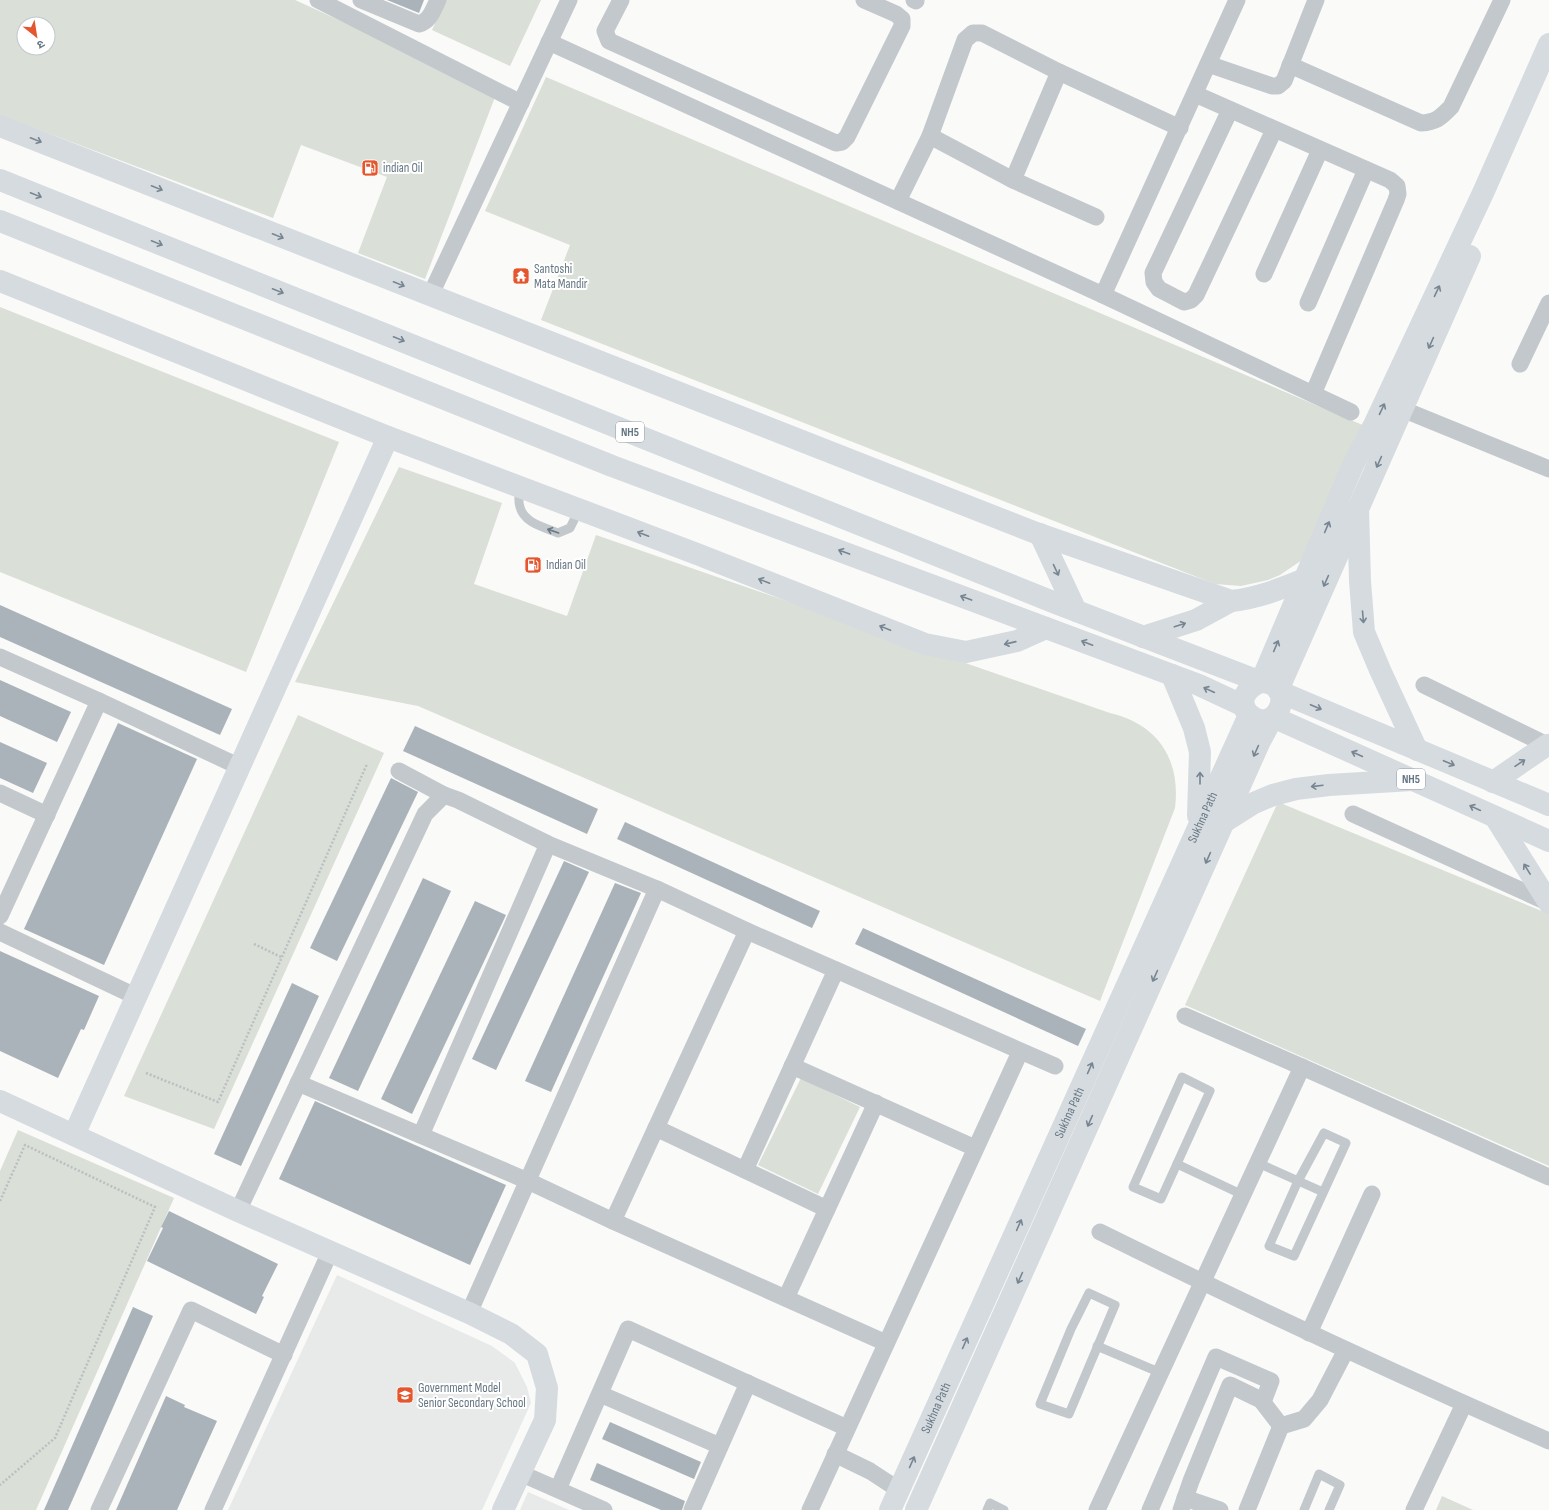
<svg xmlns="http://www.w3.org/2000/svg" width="1549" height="1510" font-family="'Sofia Sans Condensed','Noto Sans Devanagari',sans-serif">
<rect width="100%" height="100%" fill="#fafaf8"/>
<g fill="#e8e9e9">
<polygon points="337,1275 492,1346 515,1363 527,1387 531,1403 482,1510 228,1510"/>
<polygon points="528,1492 569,1510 520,1510"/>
</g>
<g fill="#dadfd7" fill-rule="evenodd">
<path d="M0,0H295L497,92L425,279L358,253L387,177L301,145L273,218L0,115ZM24,24H48V48H24Z"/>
<polygon points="446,0 541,0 510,66 432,30"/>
<polygon points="546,77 1365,426 1302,560 1280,575 1268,580 1241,586 1215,584 541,320 570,245 485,211"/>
<polygon points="0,307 339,442 246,672 0,572"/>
<path d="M399,467L502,503L474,584L567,616L596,535L1110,713C1158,724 1181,760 1175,808L1100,1001L418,706L295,682Z"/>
<polygon points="298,715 384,753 214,1129 124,1096"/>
<polygon points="1278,802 1549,914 1549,1166 1185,1005"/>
<polygon points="801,1078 860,1107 818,1194 758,1165"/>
<polygon points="18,1130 174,1198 36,1510 0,1510 0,1171"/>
<polygon points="1442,1496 1473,1510 1436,1510"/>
</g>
<g fill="#aab3b9">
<polygon points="387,0 424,0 419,13"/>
<polygon points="0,605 232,709 220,735 0,637"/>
<polygon points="0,680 71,712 57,742 0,716"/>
<polygon points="118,723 197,759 104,965 24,929"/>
<polygon points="415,726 598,809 587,834 403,751"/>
<polygon points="0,742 47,763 33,793 0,778"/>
<polygon points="391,778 418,792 337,961 310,948"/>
<polygon points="625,822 820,911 812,928 617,839"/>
<polygon points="564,861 589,872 496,1070 472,1059"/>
<polygon points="423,878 451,891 358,1091 329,1078"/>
<polygon points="615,883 641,893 551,1092 525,1081"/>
<polygon points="475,901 506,915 412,1114 381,1099"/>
<polygon points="863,928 1086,1029 1078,1046 855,944"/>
<polygon points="0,951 99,996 84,1030 81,1029 58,1078 0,1051"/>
<polygon points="292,983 319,996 241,1166 214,1154"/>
<polygon points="315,1101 506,1185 470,1265 279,1179"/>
<polygon points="169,1211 278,1264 262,1296 264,1297 256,1314 147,1261 163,1228 161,1227"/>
<polygon points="133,1307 153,1316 94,1451 68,1510 44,1510"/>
<polygon points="166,1396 185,1405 184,1407 217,1421 202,1454 177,1510 116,1510"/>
<polygon points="610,1422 701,1462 694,1479 602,1439"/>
<polygon points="597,1463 685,1501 682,1510 661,1510 590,1480"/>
</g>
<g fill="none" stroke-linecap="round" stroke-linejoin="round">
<g stroke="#bbbfc2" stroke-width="2.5" stroke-dasharray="2 2" stroke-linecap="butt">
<polyline points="254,944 281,957"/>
<polyline points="146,1073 218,1102 367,764"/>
<polyline points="0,1201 25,1145 155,1207 55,1438 0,1485"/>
</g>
<g stroke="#c3c8cc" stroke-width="9">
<path d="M520,487C519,493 518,501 520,507C524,523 544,527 558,533L570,528L579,510"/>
<polygon points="1182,1077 1210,1091 1161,1199 1133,1187"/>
<polygon points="1324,1133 1346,1143 1294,1256 1269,1246 1298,1181"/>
<polyline points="1258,1163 1323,1192"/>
<polyline points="1177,1164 1243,1195"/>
<polygon points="1089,1293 1115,1305 1069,1414 1040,1404 1071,1329"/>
<polyline points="1097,1346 1161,1373"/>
<polyline points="987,1510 990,1503 1004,1510"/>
<polyline points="1304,1510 1319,1474 1340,1485 1329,1510"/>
</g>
<g stroke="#c3c8cc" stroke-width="17">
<polyline points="318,0 521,103"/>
<path d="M361,0L419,24C430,21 433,10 438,0"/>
<polyline points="621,0 605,31 609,41 836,143 842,142 847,137 902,26 902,19 896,14 864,0"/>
<polyline points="914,0 916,1"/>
<polyline points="549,42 1103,295 1351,412"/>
<polyline points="1208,64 1272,86 1278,86 1284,81 1316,0"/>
<path d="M1290,65L1421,123C1437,122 1441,117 1451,107L1502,0"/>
<polyline points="1195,94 1390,180 1397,186 1398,194 1396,200 1313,394"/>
<polyline points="1230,110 1153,273 1154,282 1159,289 1184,302 1191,300 1196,295 1274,130"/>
<polyline points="930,136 1013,180 1059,72"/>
<polyline points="1013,180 1096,217"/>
<polyline points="898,201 930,136 965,40 973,33 982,33 1059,72 1180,128"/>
<polyline points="1264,274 1320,150"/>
<polyline points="1103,295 1237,0"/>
<polyline points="430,296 569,0"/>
<polyline points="1308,303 1366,170"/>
<polyline points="1520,364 1549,303"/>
<polyline points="1402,409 1549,469"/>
<polyline points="0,657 99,701 240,767"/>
<polyline points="1424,685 1547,745"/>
<polyline points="399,771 444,795"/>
<polyline points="0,793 47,815"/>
<polyline points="1353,814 1547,902"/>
<polyline points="0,916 99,701"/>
<polyline points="0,932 137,997"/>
<polyline points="1185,1016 1302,1067 1549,1177"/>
<polyline points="792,1066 975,1148"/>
<polyline points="298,1083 528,1181 613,1221 886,1343"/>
<polyline points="656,1128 827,1209"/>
<polyline points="421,1135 548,844"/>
<polyline points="745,1170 836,970"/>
<polyline points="238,1211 425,814 444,795 458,800 548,844 657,889 747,931 1055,1066"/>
<polyline points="613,1221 747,931"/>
<path d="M1100,1232C1248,1305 1398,1375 1549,1441"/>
<polyline points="786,1298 876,1103"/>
<polyline points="469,1313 657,889"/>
<polyline points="1309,1333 1372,1194"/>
<polyline points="600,1394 720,1446"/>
<polyline points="1281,1426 1304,1419 1320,1400 1346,1350"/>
<polyline points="835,1454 870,1471 899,1490"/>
<polyline points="520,1473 604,1510"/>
<polyline points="558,1489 628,1329 847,1428"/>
<polyline points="1185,1498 1220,1510"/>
<polyline points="99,1510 191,1310 284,1355"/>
<polyline points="213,1510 330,1252"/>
<polyline points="692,1510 748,1383"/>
<polyline points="810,1510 1020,1052"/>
<polyline points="1097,1510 1302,1067"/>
<polyline points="1150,1510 1216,1357 1271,1381 1263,1402"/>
<polyline points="1181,1510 1191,1481 1230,1385 1261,1400 1281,1426"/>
<polyline points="1247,1510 1281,1426"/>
<polyline points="1414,1510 1464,1404"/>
</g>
<g stroke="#d6dbdf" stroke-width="22">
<path d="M0,126L1036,533L1231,601C1258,598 1280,589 1305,579"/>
<polyline points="0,281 388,437 697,554 925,644 966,652 1017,641 1046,628"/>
<polyline points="1040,534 1076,611"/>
<polyline points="1143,637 1196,620 1231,601"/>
<polyline points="1172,675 1194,728 1200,752 1198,816"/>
<polyline points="1261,682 1353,465 1375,423 1483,193 1549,44"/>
<polyline points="1278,690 1470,256"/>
<polyline points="1493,782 1547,745 1549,746"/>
<polyline points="1495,817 1549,903"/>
<polyline points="1224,822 1254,803 1273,795 1296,789 1329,785 1412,780"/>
<polyline points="0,1101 238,1211 469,1313 511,1334 537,1354 547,1388 545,1420 503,1510"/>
<polyline points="74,1135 388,437"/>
<path id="s1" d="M890,1510L1249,715"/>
<polyline points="916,1510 1260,741 1273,717"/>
</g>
<g stroke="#d6dbdf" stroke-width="22">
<path d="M0,180L1053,602L1261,682C1299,683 1277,737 1250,715C1235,703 1247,687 1261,682"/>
<polyline points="0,221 612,466 1199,685 1244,706"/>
<polyline points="1358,508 1360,581 1364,632 1380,670 1417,750"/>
<polyline points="1280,692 1549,805"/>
<polyline points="1273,717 1549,841"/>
</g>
</g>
<defs><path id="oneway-shaft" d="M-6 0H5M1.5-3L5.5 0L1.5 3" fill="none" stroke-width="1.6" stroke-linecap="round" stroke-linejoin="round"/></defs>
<g stroke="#768591">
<use href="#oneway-shaft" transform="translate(36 140) rotate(22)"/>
<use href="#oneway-shaft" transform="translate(157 188) rotate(22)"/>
<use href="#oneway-shaft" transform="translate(36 195) rotate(22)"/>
<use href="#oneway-shaft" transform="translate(278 236) rotate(22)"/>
<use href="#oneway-shaft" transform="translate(157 243) rotate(22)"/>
<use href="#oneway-shaft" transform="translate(399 284) rotate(22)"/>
<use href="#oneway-shaft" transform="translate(278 291) rotate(22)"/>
<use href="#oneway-shaft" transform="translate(1437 291) rotate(-65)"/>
<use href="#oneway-shaft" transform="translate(399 339) rotate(22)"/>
<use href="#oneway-shaft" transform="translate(1431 343) rotate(114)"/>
<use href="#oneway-shaft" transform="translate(1382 409) rotate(-65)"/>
<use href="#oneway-shaft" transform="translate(1379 462) rotate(114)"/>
<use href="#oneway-shaft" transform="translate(1327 527) rotate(-67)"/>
<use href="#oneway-shaft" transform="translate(643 534) rotate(-159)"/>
<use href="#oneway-shaft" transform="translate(844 552) rotate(-160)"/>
<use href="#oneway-shaft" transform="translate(1056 570) rotate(65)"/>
<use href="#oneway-shaft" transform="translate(764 581) rotate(-159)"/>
<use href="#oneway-shaft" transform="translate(1326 581) rotate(114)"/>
<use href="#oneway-shaft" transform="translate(966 598) rotate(-160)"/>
<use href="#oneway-shaft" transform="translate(1363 617) rotate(85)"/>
<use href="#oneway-shaft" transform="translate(1180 625) rotate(-18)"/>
<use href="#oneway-shaft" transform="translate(885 628) rotate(-158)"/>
<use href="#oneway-shaft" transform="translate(1010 643) rotate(167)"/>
<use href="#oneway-shaft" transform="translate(1087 643) rotate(-159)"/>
<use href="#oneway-shaft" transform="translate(1276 646) rotate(-67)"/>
<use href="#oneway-shaft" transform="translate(1209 690) rotate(-155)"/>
<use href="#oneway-shaft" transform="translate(1316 707) rotate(23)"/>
<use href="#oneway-shaft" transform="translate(1256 751) rotate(114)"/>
<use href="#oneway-shaft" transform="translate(1357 754) rotate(-156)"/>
<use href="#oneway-shaft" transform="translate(1449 763) rotate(23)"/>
<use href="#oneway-shaft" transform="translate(1520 763) rotate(-34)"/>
<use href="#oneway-shaft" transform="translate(1200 778) rotate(-90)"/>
<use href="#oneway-shaft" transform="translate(1317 786) rotate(173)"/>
<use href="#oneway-shaft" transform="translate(1475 808) rotate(-155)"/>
<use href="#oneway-shaft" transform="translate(1208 858) rotate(114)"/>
<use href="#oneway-shaft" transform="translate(1527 869) rotate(-122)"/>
<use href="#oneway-shaft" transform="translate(1155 976) rotate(114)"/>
<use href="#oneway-shaft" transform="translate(1090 1068) rotate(-66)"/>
<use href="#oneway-shaft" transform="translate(1090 1121) rotate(114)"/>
<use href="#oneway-shaft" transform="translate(1019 1225) rotate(-66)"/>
<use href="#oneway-shaft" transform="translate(1020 1278) rotate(114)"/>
<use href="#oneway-shaft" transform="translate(965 1343) rotate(-66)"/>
<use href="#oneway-shaft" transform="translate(912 1462) rotate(-66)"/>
</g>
<use stroke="#6a7a87" href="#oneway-shaft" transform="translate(553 531) rotate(-161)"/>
<defs>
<g id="fuel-square" transform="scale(0.9)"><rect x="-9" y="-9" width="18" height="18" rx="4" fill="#e4572e" stroke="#fff"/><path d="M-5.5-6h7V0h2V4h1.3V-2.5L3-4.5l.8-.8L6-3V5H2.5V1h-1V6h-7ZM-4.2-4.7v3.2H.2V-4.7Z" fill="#fff"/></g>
<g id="temple-square" transform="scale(0.9)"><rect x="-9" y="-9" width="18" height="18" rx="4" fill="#e4572e" stroke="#fff"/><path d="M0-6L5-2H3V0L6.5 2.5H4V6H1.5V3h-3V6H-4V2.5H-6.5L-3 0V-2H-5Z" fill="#fff"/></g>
<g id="school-square" transform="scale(0.9)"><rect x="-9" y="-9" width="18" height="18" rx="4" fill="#e4572e" stroke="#fff"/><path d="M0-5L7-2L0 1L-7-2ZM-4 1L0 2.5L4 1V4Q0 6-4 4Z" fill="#fff"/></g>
</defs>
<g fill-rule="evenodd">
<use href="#fuel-square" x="370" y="168"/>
<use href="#temple-square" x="521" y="276"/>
<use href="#fuel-square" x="533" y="565"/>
<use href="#school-square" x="405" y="1395"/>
</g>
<g text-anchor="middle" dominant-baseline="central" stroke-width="4" stroke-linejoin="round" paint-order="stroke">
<g fill="#fff" stroke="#939fa8" stroke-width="1">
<rect x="616" y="422" width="28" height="20" rx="3"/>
<rect x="1397" y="769" width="28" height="20" rx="3"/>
</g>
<g font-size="12" font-weight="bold" fill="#657683">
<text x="630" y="432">NH5</text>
<text x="1411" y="779">NH5</text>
</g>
<g font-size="13" fill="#657683" stroke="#fff" text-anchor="start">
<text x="383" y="168">indian Oil</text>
<text x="534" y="269">Santoshi<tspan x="534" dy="15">Mata Mandir</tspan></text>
<text x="546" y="565">Indian Oil</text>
<text x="418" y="1388">Government Model<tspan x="418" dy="15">Senior Secondary School</tspan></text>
</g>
<g font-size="13" fill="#657683" stroke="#fff">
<text stroke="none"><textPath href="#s1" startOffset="760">Sukhna Path</textPath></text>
<text stroke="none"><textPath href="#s1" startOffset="436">Sukhna Path</textPath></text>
<text stroke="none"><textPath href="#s1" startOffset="112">Sukhna Path</textPath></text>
</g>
</g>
<g transform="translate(36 36) rotate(150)"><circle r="19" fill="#ffffff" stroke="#c1c8cd"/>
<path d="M0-3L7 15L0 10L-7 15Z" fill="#e4572e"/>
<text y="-6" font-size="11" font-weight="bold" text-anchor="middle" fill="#657683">उ</text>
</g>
</svg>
